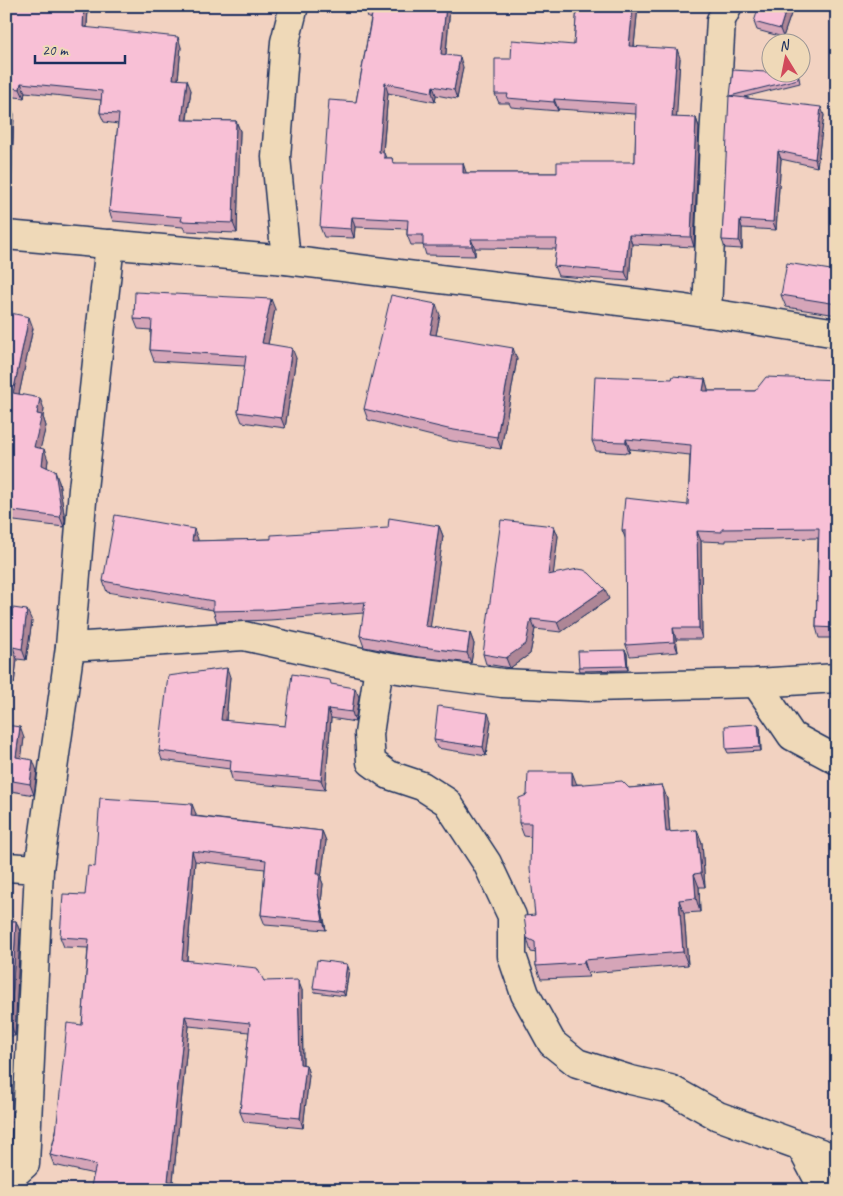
<svg xmlns="http://www.w3.org/2000/svg" width="843" height="1196" font-family="Caveat,sans-serif">
<rect width="100%" height="100%" fill="#f2d2c1"/>
<filter id="ink" filterUnits="userSpaceOnUse"><feTurbulence type="fractalNoise" baseFrequency=".02" numOctaves="2"/><feDisplacementMap in="SourceGraphic" scale="10" xChannelSelector="R" yChannelSelector="G"/><feConvolveMatrix kernelMatrix="1 2 1 2 8 2 1 2 1" color-interpolation-filters="sRGB"/></filter>
<g filter="url(#ink)">
<g fill="none" stroke-linecap="round" stroke-linejoin="round">
<g stroke="#1b2f5e" stroke-width="31">
<g id="street">
<polyline points="6,235 286,260 684,309 837,333"/>
<polyline points="286,260 276,157 285,42 294,6"/>
<polyline points="707,313 714,139 721,20 728,6"/>
<polyline points="70,647 244,636 379,666 417,672 502,683 591,687 756,683 837,678"/>
<polyline points="379,666 369,734 371,762 389,775 422,786 447,802 487,863 512,916 512,956 525,994 552,1043 577,1063 631,1080 670,1089 718,1116 837,1159"/>
<polyline points="756,683 792,736 837,760"/>
<polyline points="6,867 39,869"/>
<polyline points="801,1147 824,1190"/>
<polyline points="6,1181 25,1164 39,869 70,647 83,489 110,244"/>
</g>
</g>
<use href="#street" stroke="#efd9b8" stroke-width="28"/>
</g>
<g fill="#d5a5b8" stroke="#1b2f5e">
<polygon points="6,6 88,10 87,28 181,47 178,80 191,90 187,120 236,121 240,131 237,233 185,231 183,227 113,221 109,211 118,124 104,122 100,113 101,100 25,92 24,98 6,96"/>
<polygon points="365,6 450,6 446,54 463,67 457,99 436,95 435,102 388,93 383,153 384,153 386,158 392,158 394,163 466,173 557,173 635,162 636,114 558,109 558,111 511,107 509,103 499,103 495,94 511,59 574,45 577,8 553,6 638,6 634,46 680,58 676,118 696,118 699,127 694,247 632,244 629,281 558,276 554,266 556,249 475,248 475,256 426,255 423,245 411,245 407,235 407,229 355,227 354,238 324,237 320,227 356,102 371,18 368,18 365,8"/>
<polygon points="792,11 783,37 757,30 754,22"/>
<polygon points="798,74 799,78 800,83 744,97 824,115 817,167 781,159 776,230 742,228 742,249 725,248 722,240 730,96"/>
<polygon points="6,103 9,103 14,114 10,214 6,214"/>
<polygon points="837,271 837,315 786,307 781,295"/>
<polygon points="275,309 268,344 296,358 285,428 242,422 238,412 245,366 154,361 150,350 151,330 138,329 134,319"/>
<polygon points="6,312 33,328 19,394 44,409 43,417 46,426 40,448 48,460 47,467 59,482 65,520 64,527 6,520"/>
<polygon points="440,315 436,335 517,359 501,449 452,441 368,420 364,409"/>
<polygon points="672,379 705,379 708,389 708,391 755,391 837,380 837,638 819,638 816,627 818,538 726,540 726,542 701,541 702,639 676,639 678,652 630,656 626,645 626,540 622,530 688,505 690,455 630,449 629,453 596,451 592,441"/>
<polygon points="439,526 443,536 430,627 470,633 474,644 471,663 419,657 364,647 360,636 364,613 270,620 217,622 213,610 107,592 103,581 198,539 197,541 271,539"/>
<polygon points="554,526 558,536 553,574 609,599 561,632 535,629 530,654 510,668 486,664 483,654"/>
<polygon points="6,607 32,621 26,660 17,659 14,684 6,683"/>
<polygon points="625,650 627,654 628,670 580,671 579,667"/>
<polygon points="230,677 226,721 285,726 332,685 359,697 355,722 331,718 325,790 233,782 230,772 230,769 162,760 159,751"/>
<polygon points="491,721 486,756 437,748 434,740"/>
<polygon points="6,725 24,738 21,758 37,771 34,795 11,791 7,842 6,842"/>
<polygon points="760,728 761,751 728,753 726,749"/>
<polygon points="577,784 629,788 662,785 667,799 670,832 697,830 702,843 705,887 699,887 700,912 684,913 688,965 588,973 589,977 541,979 536,966 536,953 531,952 527,938 535,915 531,837 524,836 519,823 527,795"/>
<polygon points="196,814 195,816 322,831 326,841 321,879 323,884 321,903 326,930 265,925 261,915 265,869 195,861 187,960 264,981 302,990 303,1065 306,1065 309,1075 303,1128 244,1122 240,1112 249,1032 189,1026 173,1182 94,1174 54,1165 50,1155 82,1025 88,948 64,947 60,937 85,895 95,867"/>
<polygon points="6,921 16,921 20,932 15,1036 6,1036"/>
<polygon points="349,969 345,996 315,992 313,988"/>
</g>
<g fill="#ae8696" stroke="#1b2f5e">
<polygon points="84,6 87,6 88,10 86,37 83,27"/>
<polygon points="446,6 450,6 445,63 441,54"/>
<polygon points="633,6 638,6 633,55 629,46"/>
<polygon points="787,6 790,6 792,11 783,37 780,29"/>
<polygon points="178,37 181,47 177,89 173,79"/>
<polygon points="677,49 680,58 676,127 672,117"/>
<polygon points="460,57 463,67 457,99 454,90"/>
<polygon points="187,80 191,90 185,130 182,120"/>
<polygon points="21,83 25,92 24,98 20,89"/>
<polygon points="385,83 388,93 382,162 379,152"/>
<polygon points="433,86 436,95 435,102 432,92"/>
<polygon points="554,99 558,109 558,111 554,102"/>
<polygon points="9,103 14,114 10,214 6,205 6,179"/>
<polygon points="821,107 824,115 817,167 815,159"/>
<polygon points="696,118 699,127 694,247 691,237"/>
<polygon points="236,121 240,131 237,233 233,223"/>
<polygon points="778,151 781,159 776,230 773,222"/>
<polygon points="463,163 466,172 466,182 463,173"/>
<polygon points="352,217 355,227 354,238 351,229"/>
<polygon points="740,220 742,228 742,249 739,241"/>
<polygon points="629,235 632,244 629,281 625,272"/>
<polygon points="471,239 475,248 475,256 472,246"/>
<polygon points="271,299 275,309 266,354 262,343"/>
<polygon points="436,304 440,315 434,345 430,334"/>
<polygon points="29,317 33,328 17,404 13,393"/>
<polygon points="292,348 296,358 285,428 281,418"/>
<polygon points="513,348 517,359 501,449 497,437"/>
<polygon points="705,379 708,389 707,402 703,391"/>
<polygon points="40,398 44,409 43,417 46,426 38,458 34,447 37,414"/>
<polygon points="626,439 630,449 629,453 626,442"/>
<polygon points="44,449 48,460 46,476 42,465"/>
<polygon points="55,471 59,482 65,520 64,527 60,517"/>
<polygon points="439,526 443,536 429,637 425,626"/>
<polygon points="554,526 558,536 552,585 548,575"/>
<polygon points="194,529 198,539 195,552 192,541"/>
<polygon points="697,531 701,541 702,639 699,628"/>
<polygon points="605,589 609,599 561,632 557,622"/>
<polygon points="27,610 32,621 26,660 22,649"/>
<polygon points="531,619 535,629 530,654 510,668 506,658"/>
<polygon points="673,628 676,639 678,652 674,642"/>
<polygon points="470,633 474,644 471,663 467,653"/>
<polygon points="13,647 17,659 14,684 10,673"/>
<polygon points="625,650 627,654 628,670 627,666"/>
<polygon points="227,668 230,677 225,730 221,720"/>
<polygon points="355,688 359,697 355,722 352,712"/>
<polygon points="328,709 331,718 325,790 321,780"/>
<polygon points="488,713 491,721 486,756 483,747"/>
<polygon points="758,724 760,728 761,751 760,747"/>
<polygon points="20,727 24,738 20,769 16,757"/>
<polygon points="33,760 37,771 34,795 30,784"/>
<polygon points="572,772 577,785 572,785"/>
<polygon points="7,780 11,791 7,842 6,840 6,793"/>
<polygon points="662,785 667,799 671,846 666,832"/>
<polygon points="192,804 196,814 195,826 191,816"/>
<polygon points="697,830 702,843 705,887 701,873"/>
<polygon points="322,831 326,841 321,879 323,884 321,903 326,930 323,921 318,893 317,874"/>
<polygon points="192,851 195,861 186,970 182,960"/>
<polygon points="694,874 699,887 700,912 696,898"/>
<polygon points="679,900 684,913 688,965 683,952"/>
<polygon points="16,921 20,932 15,1036 11,1025"/>
<polygon points="584,960 588,973 589,977 584,963"/>
<polygon points="347,964 349,969 345,996 343,992"/>
<polygon points="298,980 302,990 303,1074 300,1064"/>
<polygon points="185,1016 189,1026 172,1190 168,1181"/>
<polygon points="306,1065 309,1075 303,1128 300,1118"/>
</g>
<g fill="#f8c0d6" stroke="#1b2f5e">
<polygon points="6,6 84,6 83,27 178,37 173,79 187,80 182,120 236,121 233,223 181,221 182,217 109,211 119,114 100,113 102,91 21,83 20,89 6,87"/>
<polygon points="365,6 446,6 441,54 460,57 454,90 433,86 432,92 385,83 379,152 384,153 384,158 392,158 393,163 463,163 463,173 557,173 557,162 635,162 636,104 554,99 554,102 507,98 508,94 495,94 495,59 511,59 512,40 574,45 577,6 633,6 629,46 677,49 672,117 696,118 691,237 629,235 625,272 554,266 557,239 471,239 472,246 423,246 423,235 407,235 408,220 352,217 351,229 320,227 329,100 356,102 373,9 365,8"/>
<polygon points="759,6 787,6 780,29 754,22"/>
<polygon points="733,70 798,74 798,79 730,96"/>
<polygon points="729,96 821,107 815,159 778,151 773,222 740,220 739,241 722,240"/>
<polygon points="6,103 9,103 6,179"/>
<polygon points="787,263 837,271 837,304 781,295"/>
<polygon points="135,292 271,299 262,343 292,348 281,418 238,412 246,356 150,350 152,320 134,319"/>
<polygon points="391,295 436,304 430,334 513,348 497,437 448,429 364,409"/>
<polygon points="6,312 29,317 13,393 40,398 37,414 42,415 34,447 44,449 42,465 55,471 61,509 60,517 6,510"/>
<polygon points="595,376 672,379 673,376 705,379 703,391 755,391 766,377 837,380 837,628 816,627 819,528 722,529 722,532 697,531 699,628 673,628 674,642 626,645 625,530 622,530 625,498 688,505 691,445 626,439 626,442 592,441"/>
<polygon points="115,515 194,529 192,541 271,539 271,535 388,528 389,518 439,526 425,626 470,633 467,653 415,646 360,636 365,602 266,610 213,611 213,601 103,581"/>
<polygon points="501,520 554,526 548,575 578,569 584,570 589,573 605,589 557,622 531,619 526,644 506,658 483,654"/>
<polygon points="6,607 27,610 22,649 13,647 10,673 6,673"/>
<polygon points="625,650 627,666 579,667 578,651"/>
<polygon points="227,668 221,720 285,726 292,674 330,680 331,684 355,688 352,712 328,709 321,780 230,772 231,760 159,751 168,676"/>
<polygon points="438,706 488,713 483,747 434,740"/>
<polygon points="758,724 760,747 726,749 725,726"/>
<polygon points="6,725 20,727 16,757 33,760 30,784 7,780 6,793"/>
<polygon points="528,772 572,772 572,785 622,781 629,788 662,785 666,832 697,830 701,873 694,874 696,898 679,900 683,952 584,960 584,963 536,966 535,942 527,938 524,916 535,915 530,869 531,823 519,823 519,798 527,795"/>
<polygon points="100,798 192,804 191,816 322,831 317,874 320,874 318,893 323,921 261,915 266,860 192,851 182,960 257,968 264,981 298,980 300,1064 306,1065 300,1118 240,1112 250,1023 185,1016 168,1181 223,1190 90,1190 96,1165 50,1155 56,1133 67,1023 82,1025 89,939 60,937 63,894 85,895 88,866 95,867"/>
<polygon points="6,921 16,921 11,1025 6,1025"/>
<polygon points="317,960 347,964 343,992 313,988"/>
</g>
</g>
<rect width="843" height="1196" fill="none" stroke="#efd9b8" stroke-width="25"/>
<rect x="12" y="12" width="818" height="1171" fill="none" stroke="#1b2f5e" stroke-width="2" filter="url(#ink)"/>
<g transform="translate(786 58) rotate(350)"><circle r="24" fill="#efd9b8" stroke="#9a9594"/>
<path d="M0-4L9 19L0 12L-9 19Z" fill="#d1495b"/>
<text y="-8" font-size="14" font-weight="bold" text-anchor="middle" fill="#1b2f5e">N</text>
</g>
<path d="M35 55v8h90v-8" fill="none" stroke="#1b2f5e" stroke-width="2.5"/>
<text x="42" y="55" font-size="15" fill="#1b2f5e" stroke="#efd9b8" stroke-width="4" paint-order="stroke">20 m</text>
</svg>
